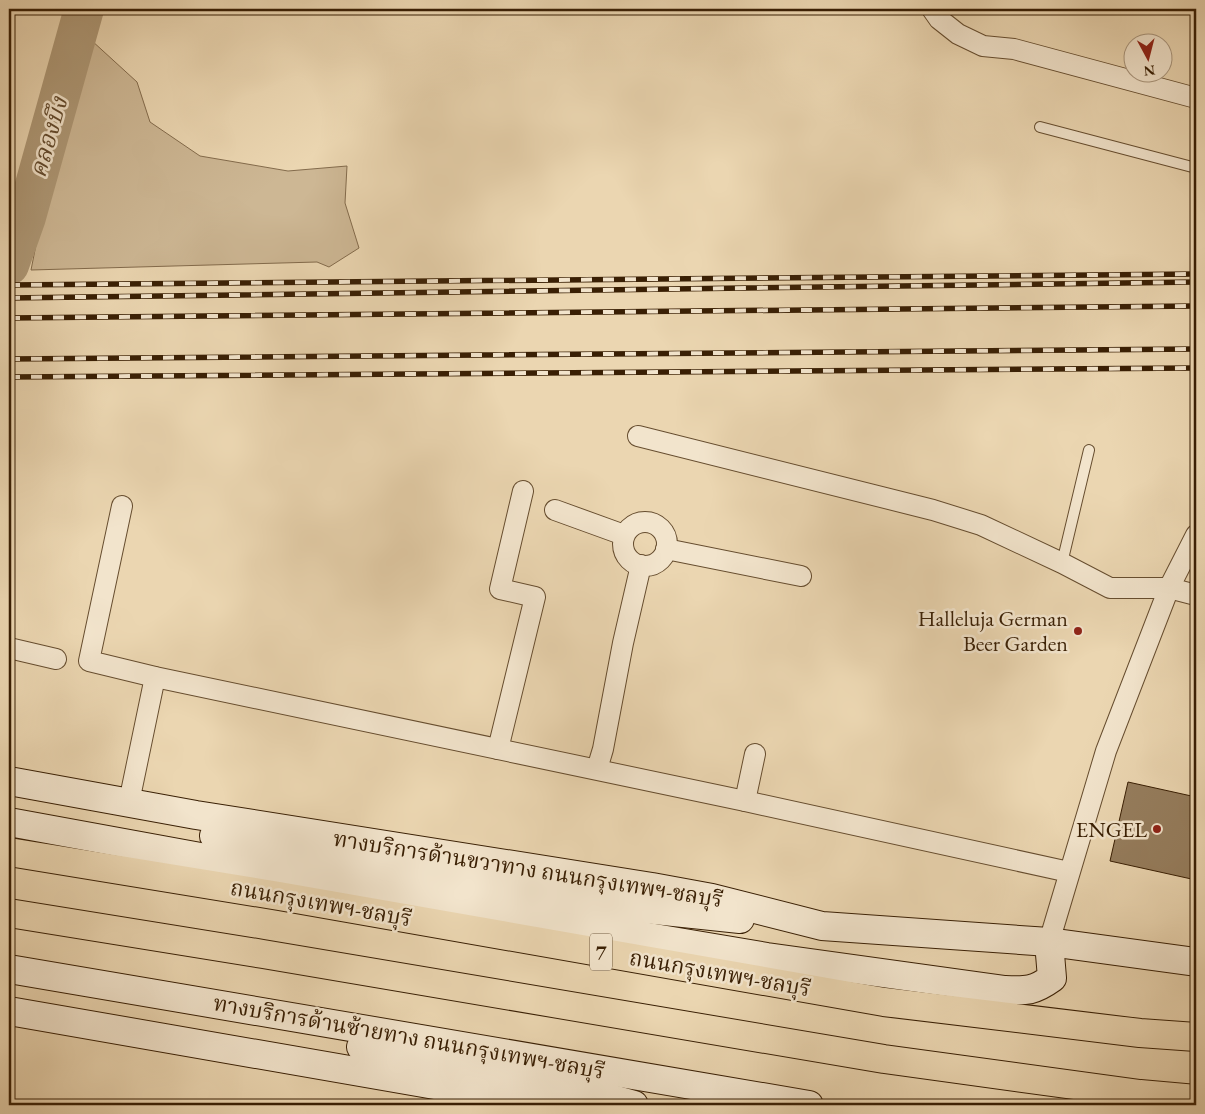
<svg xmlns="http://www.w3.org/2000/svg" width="1205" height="1114" font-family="'EB Garamond','Noto Serif Thai',serif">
<rect width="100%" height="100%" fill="#ebd6b1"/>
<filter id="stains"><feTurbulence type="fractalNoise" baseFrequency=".004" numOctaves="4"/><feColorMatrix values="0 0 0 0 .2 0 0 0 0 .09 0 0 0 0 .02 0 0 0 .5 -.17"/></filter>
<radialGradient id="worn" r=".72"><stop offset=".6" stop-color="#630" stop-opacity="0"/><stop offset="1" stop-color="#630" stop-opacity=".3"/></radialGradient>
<polygon fill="#cdb794" stroke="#836b4c" points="79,29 137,82 150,122 200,156 288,171 347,166 345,203 359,248 329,267 317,262 31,270"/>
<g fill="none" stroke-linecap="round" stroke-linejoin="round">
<polyline stroke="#ae9876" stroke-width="40" points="9,265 26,217 84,9"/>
</g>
<polygon fill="#967e5e" stroke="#391f04" points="1128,782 1196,797 1196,880 1110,861"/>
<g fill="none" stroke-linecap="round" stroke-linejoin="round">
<g stroke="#664d2f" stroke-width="12">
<g id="service">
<polyline points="1040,127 1196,168"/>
<polyline points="1062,563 1089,450"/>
</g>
</g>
<g stroke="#664d2f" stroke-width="22">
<g id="minor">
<polyline points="932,9 939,19 958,34 983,46 1014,49 1196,98"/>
<polyline points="638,436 933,510 981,525 1062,563 1110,588 1169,588 1196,595"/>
<polyline points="122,506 89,661 155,677 745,801 1069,872"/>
<polyline points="555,510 624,535"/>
<circle cx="645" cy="544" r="22"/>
<polyline points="666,549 801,576"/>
<polyline points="9,648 56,659"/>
<polyline points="498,749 535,597 500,589 523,491"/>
<polyline points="597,769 603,749 623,643 641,565"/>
<polyline points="745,801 755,754"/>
<polyline points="129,802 155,677"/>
<polyline points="1049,942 1106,751 1169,588 1196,535"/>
</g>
</g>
<g stroke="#391f04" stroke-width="30">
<g id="secondary">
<polyline points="9,781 196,815 652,887 712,898 822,926 1049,942 1196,962"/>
<path d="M9,822L523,916L767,957L1005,990C1027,991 1034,991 1052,978L1049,942"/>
<polyline points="214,836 589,903 740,919"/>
<polyline points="9,969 809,1105"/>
<polyline points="9,1011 550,1105"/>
<polyline points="361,1047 577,1089 634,1105"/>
</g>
</g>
<g stroke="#391f04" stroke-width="30">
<g id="motorway">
<polyline points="9,852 279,896 884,1002 1140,1033 1196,1037"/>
<polyline points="9,913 263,954 884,1059 1140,1094 1196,1099"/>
</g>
</g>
<use href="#service" stroke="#f2e4cc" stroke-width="10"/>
<use href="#minor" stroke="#f2e4cc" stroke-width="20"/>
<use href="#secondary" stroke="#f2e4cc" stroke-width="28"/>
<use href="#motorway" stroke="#ebd6b1" stroke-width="28"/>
<g stroke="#391f04" stroke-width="5.5">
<g id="rail">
<polyline points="9,285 1196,274"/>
<polyline points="9,298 1196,282"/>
<polyline points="9,318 1196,306"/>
<polyline points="9,359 1196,349"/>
<polyline points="9,377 1196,368"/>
</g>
</g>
<use href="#rail" stroke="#f2e4cc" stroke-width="4" stroke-dasharray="11" stroke-linecap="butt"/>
</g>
<g fill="#8f2418" stroke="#f2e4cc" stroke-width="2">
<circle cx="1078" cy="631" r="5"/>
<circle cx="1157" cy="829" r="5"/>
</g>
<g text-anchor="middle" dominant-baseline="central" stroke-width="5" stroke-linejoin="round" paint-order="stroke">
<rect fill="#f2e4cc" stroke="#705a40" stroke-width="1" x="590" y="933.5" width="22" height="37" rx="4"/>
<g font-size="21" font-weight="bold" fill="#391f04">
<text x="601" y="952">7</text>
</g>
<g font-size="22" fill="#391f04" stroke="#f2e4cc" text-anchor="end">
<text x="1068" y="618">Halleluja German<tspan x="1068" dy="25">Beer Garden</tspan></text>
<text x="1147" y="829">ENGEL</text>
</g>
<g font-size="22" fill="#391f04" stroke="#f2e4cc">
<text transform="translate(528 869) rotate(9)">ทางบริการด้านขวาทาง ถนนกรุงเทพฯ-ชลบุรี</text>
<text transform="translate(321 903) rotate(10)">ถนนกรุงเทพฯ-ชลบุรี</text>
<text transform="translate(720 973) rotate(10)">ถนนกรุงเทพฯ-ชลบุรี</text>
<text transform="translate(409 1037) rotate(10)">ทางบริการด้านซ้ายทาง ถนนกรุงเทพฯ-ชลบุรี</text>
</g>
<g font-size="24" font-style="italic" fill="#62492c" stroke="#f2e4cc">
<text transform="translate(48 137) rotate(-74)">คลองบึง</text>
</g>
</g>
<rect width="1205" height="1114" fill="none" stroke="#ebd6b1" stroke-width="30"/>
<rect x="10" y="10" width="1185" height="1094" fill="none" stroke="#391f04" stroke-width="2.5"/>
<rect x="15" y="15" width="1175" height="1084" fill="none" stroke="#391f04"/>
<g transform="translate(1148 58) rotate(173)"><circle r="24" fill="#f2e4cc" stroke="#a8957c"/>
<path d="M0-4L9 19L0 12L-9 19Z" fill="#8f2418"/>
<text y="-8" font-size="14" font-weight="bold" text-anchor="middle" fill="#391f04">N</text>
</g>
<rect width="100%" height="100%" filter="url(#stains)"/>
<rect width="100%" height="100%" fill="url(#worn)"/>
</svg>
